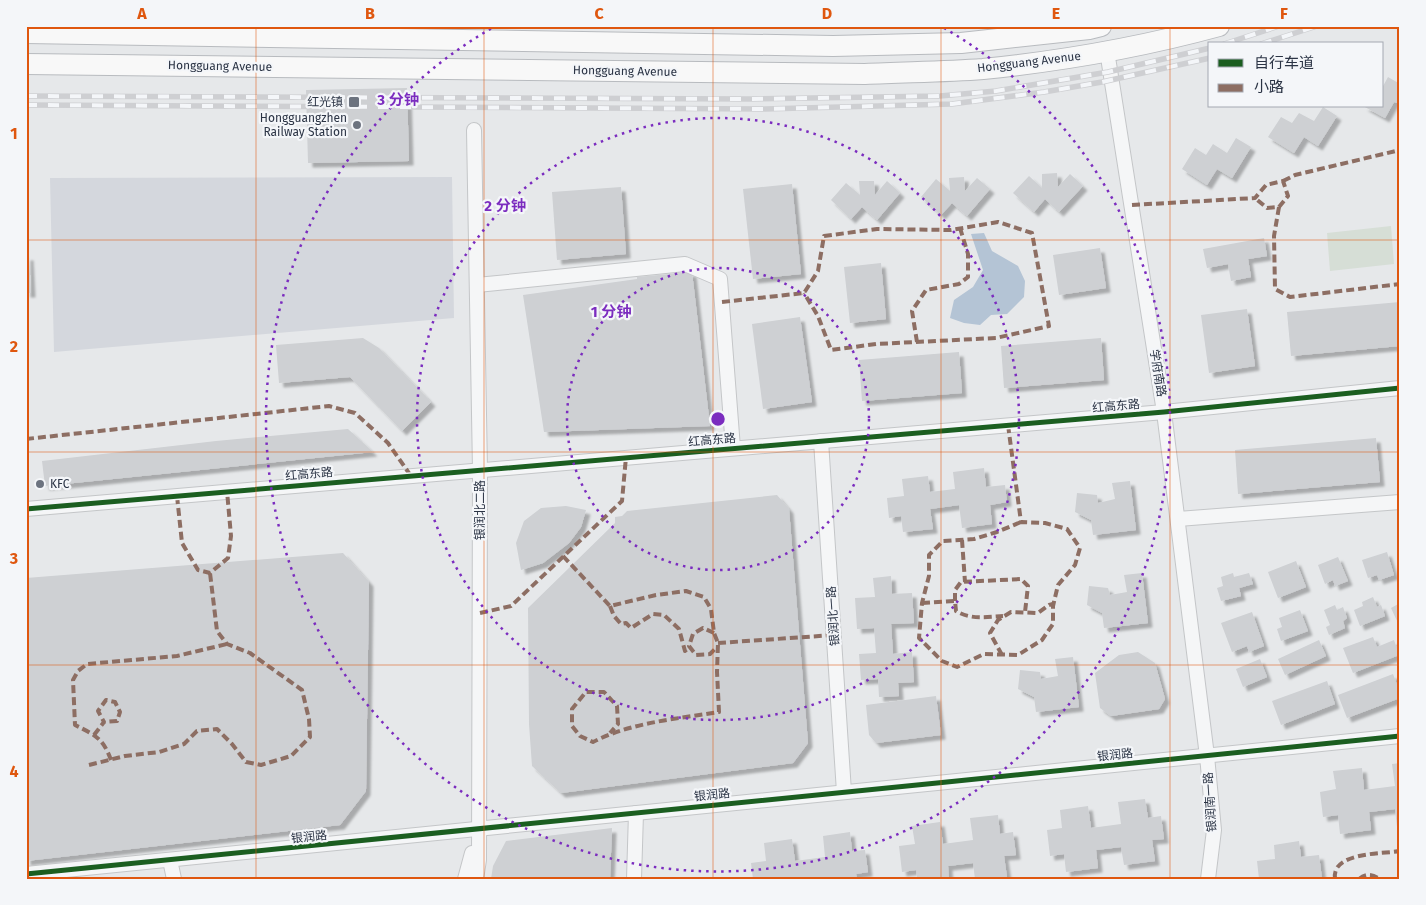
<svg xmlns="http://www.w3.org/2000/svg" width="1426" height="905" font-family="'Fira Sans','Noto Sans SC',sans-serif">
<defs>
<filter id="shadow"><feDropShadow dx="4.5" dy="4.5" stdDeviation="1" flood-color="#0004"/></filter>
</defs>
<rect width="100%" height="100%" fill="#e6e8ea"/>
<polygon fill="#d4d7dd" points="452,177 454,318 54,352 50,178"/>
<polygon fill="#d6ded6" points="1391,226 1394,264 1330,271 1327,233"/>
<polygon fill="#b4c4d5" points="984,233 992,251 1018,266 1025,281 1024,297 1007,314 991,315 980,325 964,323 950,318 954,300 973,287 983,270 971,234"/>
<g fill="#ced0d3" filter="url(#shadow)">
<polygon points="1388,77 1400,84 1400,104 1394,102 1385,118 1363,106 1382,106 1382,88"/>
<polygon points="407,88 409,161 308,163 306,90"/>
<polygon points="1323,107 1337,116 1318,146 1304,137 1294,153 1268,137 1281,117 1292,123 1299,113 1314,121"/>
<polygon points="1236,138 1251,147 1232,178 1217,169 1207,185 1182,169 1195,148 1206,155 1213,144 1227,153"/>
<polygon points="1057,173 1058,187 1070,174 1083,186 1059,212 1045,199 1034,212 1013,193 1029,176 1042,188 1042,174"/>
<polygon points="964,177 965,191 977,178 990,189 967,216 952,203 941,215 921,197 936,179 950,191 949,178"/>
<polygon points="859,181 874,181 875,195 887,181 900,193 877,220 862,207 851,219 831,200 846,183 860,195"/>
<polygon points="792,184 801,274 753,279 743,189"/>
<polygon points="621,187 626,254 557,260 552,192"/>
<polygon points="1264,238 1267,256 1248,259 1251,277 1231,281 1228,264 1207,268 1203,249"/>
<polygon points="1100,248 1106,288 1059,295 1053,255"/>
<polygon points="26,256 29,256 31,293 26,293"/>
<polygon points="881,263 886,319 850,323 844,267"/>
<polygon points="692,272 710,426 544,432 523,295 637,279 637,277"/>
<polygon points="1400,302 1400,346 1291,356 1287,312"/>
<polygon points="1247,309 1255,366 1209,373 1201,315"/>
<polygon points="800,317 812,402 763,409 752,324"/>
<polygon points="363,338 379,348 431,402 402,431 350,377 279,383 276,345"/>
<polygon points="1101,338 1104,380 1004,388 1001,346"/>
<polygon points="959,352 962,393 862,401 859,360"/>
<polygon points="348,429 373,452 45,486 42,461 216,441"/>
<polygon points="1376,438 1380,482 1238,494 1235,450"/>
<polygon points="984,468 986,487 1005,485 1007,502 990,505 992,524 962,528 959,505 930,509 933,529 903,532 901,516 889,518 887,498 904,496 902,479 928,476 930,492 955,489 953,472"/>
<polygon points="1130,481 1136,530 1093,535 1091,520 1075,512 1077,493 1097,495 1098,503 1115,499 1112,483"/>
<polygon points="777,495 789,509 808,743 793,763 561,793 532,766 529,724 528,608 615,523 615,517 622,516 627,511"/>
<polygon points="566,506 586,510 581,527 569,543 543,563 521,570 516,543 524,521 541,508"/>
<polygon points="1387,552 1394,575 1379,580 1377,575 1368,578 1362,560"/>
<polygon points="343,553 369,582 366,791 340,825 26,861 26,578"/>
<polygon points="1338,557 1348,581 1335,586 1333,580 1325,584 1318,565"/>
<polygon points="1296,561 1306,587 1278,598 1268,572"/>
<polygon points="1142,573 1148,623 1104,628 1102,613 1087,605 1089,586 1108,588 1110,595 1127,592 1124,575"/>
<polygon points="1233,573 1234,577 1249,573 1253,584 1239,588 1241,596 1221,601 1217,588 1223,586 1221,577"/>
<polygon points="891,576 892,594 912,593 914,623 891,624 893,654 912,652 914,682 898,683 899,696 879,697 878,679 861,680 859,654 876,653 874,628 857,629 855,598 875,597 873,578"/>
<polygon points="1373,597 1377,607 1381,605 1385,616 1360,626 1354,610 1363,606 1362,602"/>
<polygon points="1400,603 1400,623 1398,623 1391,608"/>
<polygon points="1335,605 1337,610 1343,607 1347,618 1343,621 1345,628 1329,635 1326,627 1330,625 1324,610"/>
<polygon points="1300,610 1308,631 1281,641 1277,629 1282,627 1279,618"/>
<polygon points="1252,612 1264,646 1249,652 1247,646 1232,652 1221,623"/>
<polygon points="1373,637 1377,647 1394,640 1399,655 1353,673 1343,648"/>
<polygon points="1319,640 1326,656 1285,675 1278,659"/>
<polygon points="1138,652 1155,663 1165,699 1159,709 1111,716 1100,708 1095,673 1119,655"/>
<polygon points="1073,657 1079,707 1036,712 1034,697 1018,689 1020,670 1040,672 1041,679 1058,676 1055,659"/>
<polygon points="1260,659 1267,677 1243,687 1236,669"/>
<polygon points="1393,674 1400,693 1400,698 1347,718 1338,695"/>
<polygon points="1327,681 1335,704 1281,725 1272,701"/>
<polygon points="936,696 941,735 876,743 869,735 866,705"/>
<polygon points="1400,763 1400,826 1397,827 1395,809 1369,812 1371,830 1340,834 1338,815 1323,817 1320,792 1336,789 1333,771 1362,768 1364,790 1395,786 1392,764"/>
<polygon points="1145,799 1148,818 1161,816 1164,839 1152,840 1155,861 1124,865 1121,847 1096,850 1098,868 1066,872 1064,854 1050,856 1047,830 1062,828 1060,810 1088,806 1091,828 1121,824 1118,802"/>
<polygon points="998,815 1000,834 1013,832 1016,855 1004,856 1007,877 975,879 973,863 948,866 949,879 917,879 916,870 902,872 899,846 915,844 912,826 940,822 943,844 973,840 970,818"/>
<polygon points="612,828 610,879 491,879 493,866 506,841"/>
<polygon points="850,832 852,851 865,850 868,872 856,874 857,879 753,879 751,863 766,861 764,843 792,839 795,861 825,857 823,836"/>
<polygon points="1299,841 1301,857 1319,855 1322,879 1259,879 1257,861 1275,859 1274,845"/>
</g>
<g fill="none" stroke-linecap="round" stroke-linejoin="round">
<g stroke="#c4c6c8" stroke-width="16">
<g id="minor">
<polyline points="1107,51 1164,412 1207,756 1214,830 1208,879"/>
<polyline points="474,130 480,470 479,860 476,879"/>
<polyline points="477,285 685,264 720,279 733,448"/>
<polyline points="821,441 844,792"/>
<polyline points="26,509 1164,412 1400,388"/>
<polyline points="1178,519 1400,502"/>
<polyline points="170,860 174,879"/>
<path d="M26,874C484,830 942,782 1400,736"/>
<polyline points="465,879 472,853"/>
<polyline points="634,879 636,813"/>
</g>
</g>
<g stroke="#b8bbbf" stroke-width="22">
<g id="highway">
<polyline points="26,33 833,46 961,43 1089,29 1101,26"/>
<path d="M26,64L865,74C904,72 944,72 983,69C1062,61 1142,47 1219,26"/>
</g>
</g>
<use href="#minor" stroke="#f5f6f7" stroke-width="14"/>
<use href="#highway" stroke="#f8f8f8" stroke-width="20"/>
<g stroke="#cecfd2" stroke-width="5.5">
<g id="rail">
<polyline points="1224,44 1279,26"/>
<polyline points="1261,44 1317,26"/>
<polyline points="26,96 751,99 940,96 996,91 1108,72 1210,48"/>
<polyline points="26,105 765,109 952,104 1044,92 1102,82 1210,58"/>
</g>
</g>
<use href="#rail" stroke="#f4f6f9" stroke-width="4" stroke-dasharray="11" stroke-linecap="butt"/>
<g stroke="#8d6e63" stroke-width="4" stroke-dasharray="8 4" stroke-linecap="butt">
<polyline points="1283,181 1295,175 1400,150"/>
<polyline points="1132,205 1255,198 1266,185 1283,181 1288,196 1279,207 1267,208 1255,198"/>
<polyline points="1279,207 1274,236 1275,289 1290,297 1400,284"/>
<polyline points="722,302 804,293 818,271 824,236 877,229 951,230 998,222 1032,233 1049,326 996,338 876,344 831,350 818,316 804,293"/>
<polyline points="917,342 912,311 926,290 959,284 968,277 968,254 960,228"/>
<polyline points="1008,425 1021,522 1045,523 1067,529 1080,548 1075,565 1058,585 1053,606 1053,624 1042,640 1018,655 984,654 957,667 942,661 919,638 922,603 929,576 929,555 943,541 974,539 997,532 1021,522"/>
<polyline points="26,439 329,406 355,413 388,443 411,476"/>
<polyline points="177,496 182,543 198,570 210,573 228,558 231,536 227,491"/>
<polyline points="962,540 965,582"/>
<path d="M563,556L610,606L656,595L686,591L704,597L711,609L714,633L718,643L717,672L719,712C677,719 632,722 593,742L580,736L572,726V709L586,692H604L617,706L618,724L610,733"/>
<polyline points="955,601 955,590 961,582 1021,579 1028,586 1025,612"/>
<path d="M922,603L955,601L956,611C971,620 986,617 1003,616"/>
<polyline points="610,606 614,616 621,624 626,623 631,628 653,614 664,615 679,629 685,651 690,647"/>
<polyline points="480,613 511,606 622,501 626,457"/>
<polyline points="714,633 703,628 693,634 689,646 696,655 710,654 717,647"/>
<polyline points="718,643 834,635"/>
<polyline points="1002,655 990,633 998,620 1011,612 1038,613 1049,605 1053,604"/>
<polyline points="94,735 104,722 98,711 106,700 115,702 120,712 117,721 104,722"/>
<path d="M111,760C103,738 95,735 75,725L73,680L78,671L87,664L177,656L227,644"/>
<polyline points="89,765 125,756 159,752 184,744 197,731 217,729 232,744 246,762 261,765 291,756 310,737 309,719 302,690 250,653 227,644 217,631 210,573"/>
<path d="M1335,879C1331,852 1382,854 1400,851"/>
<path d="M1359,879C1365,874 1372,873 1379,879"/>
</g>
<g stroke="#f4f6f9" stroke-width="8">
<g id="cycleway">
<polyline points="26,509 1164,412 1400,388"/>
<path d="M26,874C484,830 942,782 1400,736"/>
</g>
</g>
<use href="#cycleway" stroke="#1b5e20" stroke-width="5"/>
</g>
<path fill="none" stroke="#df570f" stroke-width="1" stroke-opacity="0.55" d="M256,26V879M484,26V879M713,26V879M941,26V879M1170,26V879M26,240H1400M26,452H1400M26,665H1400"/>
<g fill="none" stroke="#7b2cbf" stroke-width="2.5" stroke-dasharray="2.5 5">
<circle cx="718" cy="419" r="151"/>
<circle cx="718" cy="419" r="301"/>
<path d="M944 28A452 452 0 1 1 492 28"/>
</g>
<g fill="#6c737f" stroke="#f4f6f9" stroke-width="2">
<rect x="348" y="96" width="12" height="12" rx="2.5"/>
<circle cx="357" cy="125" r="5"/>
<circle cx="40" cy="484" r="5"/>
</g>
<g text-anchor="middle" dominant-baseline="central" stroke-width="4.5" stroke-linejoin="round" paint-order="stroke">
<g font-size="12" fill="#2b3445" stroke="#f4f6f9">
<text transform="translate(1029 62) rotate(-7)">Hongguang Avenue</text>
<text transform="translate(220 66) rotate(1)">Hongguang Avenue</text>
<text transform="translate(625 71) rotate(1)">Hongguang Avenue</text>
<text transform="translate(1158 373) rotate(81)">学府南路</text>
<text transform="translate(1116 406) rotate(-5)">红高东路</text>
<text transform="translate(712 440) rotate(-5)">红高东路</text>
<text transform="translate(309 474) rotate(-5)">红高东路</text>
<text transform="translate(480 510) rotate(-90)">银润北二路</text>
<text transform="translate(833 616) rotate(-94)">银润北一路</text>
<text transform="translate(1115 755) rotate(-6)">银润路</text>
<text transform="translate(712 795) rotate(-6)">银润路</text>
<text transform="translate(1210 802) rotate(-94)">银润南一路</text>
<text transform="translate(309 837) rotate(-6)">银润路</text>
</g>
<g font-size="12" fill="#2b3445" stroke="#f4f6f9" text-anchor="end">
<text x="343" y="102">红光镇</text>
<text x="347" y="118">Hongguangzhen<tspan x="347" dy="14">Railway Station</tspan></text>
<text x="50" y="484" text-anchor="start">KFC</text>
</g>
</g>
<circle cx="718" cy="419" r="8" fill="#7b2cbf" stroke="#f4f6f9" stroke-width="2.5"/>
<g font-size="15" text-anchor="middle" font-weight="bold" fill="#7b2cbf" stroke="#f4f6f9" stroke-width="4.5" stroke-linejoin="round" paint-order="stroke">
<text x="398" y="105">3 分钟</text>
<text x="505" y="211">2 分钟</text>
<text x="611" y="317">1 分钟</text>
</g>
<rect width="1426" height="905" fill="none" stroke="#f4f6f9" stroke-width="55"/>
<rect x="1208" y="42" width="175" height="65" fill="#f4f6f9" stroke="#a4a8b1"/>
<rect x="1218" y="59" width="25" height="8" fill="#1b5e20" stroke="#a4a8b1"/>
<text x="1254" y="68" font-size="15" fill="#2b3445">自行车道</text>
<rect x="1218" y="84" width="25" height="8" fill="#8d6e63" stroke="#a4a8b1"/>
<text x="1254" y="92" font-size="15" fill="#2b3445">小路</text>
<rect x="28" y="28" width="1370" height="850" fill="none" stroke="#df570f" stroke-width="2"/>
<g font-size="16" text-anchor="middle" font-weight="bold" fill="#df570f">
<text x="142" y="19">A</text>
<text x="370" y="19">B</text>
<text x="599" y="19">C</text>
<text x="827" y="19">D</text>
<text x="1056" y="19">E</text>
<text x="1284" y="19">F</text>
<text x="14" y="139">1</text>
<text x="14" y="352">2</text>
<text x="14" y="564">3</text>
<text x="14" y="777">4</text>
</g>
</svg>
